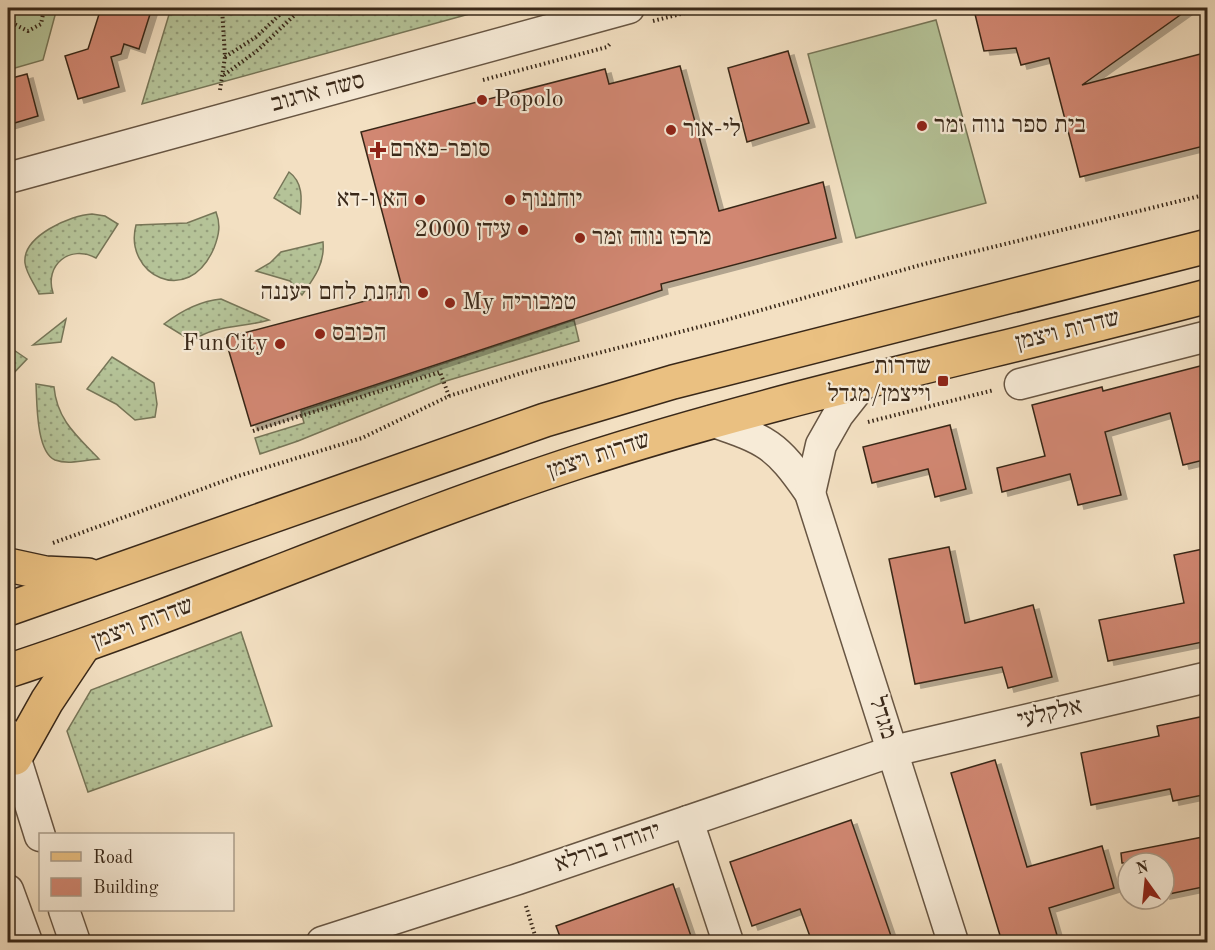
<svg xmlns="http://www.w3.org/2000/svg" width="1215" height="950" font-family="'Old Standard TT','Frank Ruhl Libre',serif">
<defs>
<pattern id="grass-dots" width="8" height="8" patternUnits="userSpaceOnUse" patternTransform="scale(1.5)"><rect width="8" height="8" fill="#b5c398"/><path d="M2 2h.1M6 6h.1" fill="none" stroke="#949e7b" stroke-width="1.8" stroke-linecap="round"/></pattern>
<filter id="shadow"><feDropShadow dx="6" dy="4" stdDeviation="0" flood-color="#0004"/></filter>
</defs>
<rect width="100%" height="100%" fill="#f3e0c2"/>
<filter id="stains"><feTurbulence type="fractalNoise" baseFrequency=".00333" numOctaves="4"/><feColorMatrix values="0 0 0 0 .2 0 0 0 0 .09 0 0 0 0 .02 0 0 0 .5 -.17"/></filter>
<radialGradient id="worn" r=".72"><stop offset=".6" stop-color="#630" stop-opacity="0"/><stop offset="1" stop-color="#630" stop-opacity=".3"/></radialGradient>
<g fill="url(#grass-dots)" stroke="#777658" stroke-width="1.5">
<polygon points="171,8 471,8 473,13 142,104"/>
<path d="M289,172C303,182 302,199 300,214L274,198Z"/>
<path d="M216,212C221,225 219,235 214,248C188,309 123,274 136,225L187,223Z"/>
<path d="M92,214L105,216L118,224L96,258C70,244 44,265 53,293L39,294C35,285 26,273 25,263C22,236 71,215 92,214Z"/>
<path d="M323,242C325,264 314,278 302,295L290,281L256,271L270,263L281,252Z"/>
<path d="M221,299L269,320C242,328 216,324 192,341L164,324C181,311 200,301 221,299Z"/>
<polygon points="66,319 61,342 33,345"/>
<polygon points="574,320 579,341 446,381 298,441 260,454 255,438 304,423 301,411"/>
<polygon points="8,346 27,359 8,379"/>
<polygon points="112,357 154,383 157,404 155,417 135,420 116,404 87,389"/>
<path d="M36,384L54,387C57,420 77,436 99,459C86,460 68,465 55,460C36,452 37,402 36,384Z"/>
<polygon points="241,632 272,726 88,792 67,731 91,690"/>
</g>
<g fill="#b5c398" stroke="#777658" stroke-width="1.5">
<polygon points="8,8 57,8 43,60 8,70"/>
<polygon points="936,20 986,203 856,238 808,54"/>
</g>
<g fill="#d18772" stroke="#392819" stroke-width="1.5" filter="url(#shadow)">
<polygon points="101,8 152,8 139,49 124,44 121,54 111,57 119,87 78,99 65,56 88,49"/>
<polygon points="985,8 1190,8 1082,85 1208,52 1208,145 1080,177 1049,58 1021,65 1016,48 984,51 974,10"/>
<polygon points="788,51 809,123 747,142 728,68"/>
<polygon points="680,66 719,211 823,182 836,238 661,284 662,290 251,426 225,338 403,291 361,132 605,69 609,84"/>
<polygon points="27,74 38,116 8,125 8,79"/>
<polygon points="1208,364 1208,459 1183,465 1170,413 1105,432 1121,495 1078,505 1070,474 1002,492 997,468 1045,456 1032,405 1102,387 1103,391"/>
<polygon points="950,425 966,489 935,497 928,469 872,483 863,447"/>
<polygon points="949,547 965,623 1033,605 1052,677 1008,688 1002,667 915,684 889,559"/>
<polygon points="1208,548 1208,641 1108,661 1099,620 1184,603 1174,555"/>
<polygon points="1205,716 1208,728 1208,794 1173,801 1170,789 1091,805 1081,753 1159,736 1157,726"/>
<polygon points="995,760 1027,867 1102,846 1114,888 1049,908 1059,942 1002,942 951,773"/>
<polygon points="851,820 891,936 872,942 812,942 800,909 752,926 730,862"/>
<polygon points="1208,836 1208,886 1164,895 1164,863 1122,863 1121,853"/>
<polygon points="673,884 693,942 562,942 556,926"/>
</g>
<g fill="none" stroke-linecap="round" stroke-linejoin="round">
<g stroke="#685643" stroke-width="33">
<g id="minor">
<polyline points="8,178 629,8"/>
<polyline points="1020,384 1208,336"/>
<path d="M711,421C767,440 776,444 810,493L953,942"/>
<polyline points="810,493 821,445 838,415 864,382"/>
<polyline points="8,734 40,836"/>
<polyline points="688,821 728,942"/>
<polyline points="8,890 27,942"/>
<polyline points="64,910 75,942"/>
<polyline points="322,942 518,879 893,751 1208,677"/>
</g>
</g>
<g stroke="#392819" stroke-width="36">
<g id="major">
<polyline points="8,565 45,573 88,575"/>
<polyline points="8,609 545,420 673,382 1208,246"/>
<path d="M8,671C200,608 385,525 578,462C784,395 998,352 1208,296"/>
<polyline points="15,758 47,701 83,647"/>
</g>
</g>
<g stroke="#392819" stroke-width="4" stroke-dasharray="1.5 3" stroke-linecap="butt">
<polyline points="14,8 12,14 14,24 28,31 41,24 43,14 41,8"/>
<polyline points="653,21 704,8"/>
<polyline points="225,57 256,37 287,8"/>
<polyline points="224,75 258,50 302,8"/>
<polyline points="483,80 607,47 611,43"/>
<polyline points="220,90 225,57 222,8"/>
<polyline points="868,422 994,390"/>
<polyline points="253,431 440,372 449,396"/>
<polyline points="53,543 235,477 362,438 449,396 525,372 726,320 924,264 1208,194"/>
<polyline points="526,906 537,942"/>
</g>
<use href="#minor" stroke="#f7ebd7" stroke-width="30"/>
<use href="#major" stroke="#eac081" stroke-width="33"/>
</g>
<g fill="#8f2418" stroke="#f7ebd7" stroke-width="2">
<circle cx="482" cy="100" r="6"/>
<circle cx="922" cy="126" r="6"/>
<circle cx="671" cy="130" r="6"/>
<path d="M375 141h6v6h6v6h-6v6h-6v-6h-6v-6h6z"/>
<circle cx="420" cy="200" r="6"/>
<circle cx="510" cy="200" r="6"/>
<circle cx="523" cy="230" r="6"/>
<circle cx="580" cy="238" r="6"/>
<circle cx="423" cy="293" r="6"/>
<circle cx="450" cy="303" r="6"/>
<circle cx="320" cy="334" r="6"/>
<circle cx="280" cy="344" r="6"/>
<rect x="937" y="375" width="12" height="12" rx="3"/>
</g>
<g text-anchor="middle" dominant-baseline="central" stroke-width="4.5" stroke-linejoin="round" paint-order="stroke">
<g font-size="24" fill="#392819" stroke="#f7ebd7">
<text transform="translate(318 93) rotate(-15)">סשה ארגוב</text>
<text transform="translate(1068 331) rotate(-14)">שדרות ויצמן</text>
<text transform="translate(599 456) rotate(-18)">שדרות ויצמן</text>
<text transform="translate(143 624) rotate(-21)">שדרות ויצמן</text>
<text transform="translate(1050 714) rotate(-13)">אלקלעי</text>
<text transform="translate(882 718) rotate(72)">מגדל</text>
<text transform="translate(608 848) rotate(-19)">יהודה בורלא</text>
</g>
<g font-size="24" fill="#392819" stroke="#f7ebd7" text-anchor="start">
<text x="494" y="100">Popolo</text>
<text x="934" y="126">בית ספר נווה זמר</text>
<text x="683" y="130">לי-אור</text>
<text x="390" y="150">סופר-פארם</text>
<text x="408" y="200" text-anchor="end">הא ו-דא</text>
<text x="522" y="200">יוחננוף</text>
<text x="511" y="230" text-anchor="end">עידן 2000</text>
<text x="592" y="238">מרכז נווה זמר</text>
<text x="411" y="293" text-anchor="end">תחנת לחם רעננה</text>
<text x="462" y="303">My טמבוריה</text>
<text x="332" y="334">הכובס</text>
<text x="268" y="344" text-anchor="end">FunCity</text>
<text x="931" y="367" text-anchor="end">שדרות<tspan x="931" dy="28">וייצמן/מגדל</tspan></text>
</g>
</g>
<rect width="1215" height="950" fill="none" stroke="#f3e0c2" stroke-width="30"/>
<rect x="9" y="9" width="1197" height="932" fill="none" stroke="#392819" stroke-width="3"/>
<rect x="15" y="15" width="1185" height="920" fill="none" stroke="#392819" stroke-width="1.5"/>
<rect x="39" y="833" width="195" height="78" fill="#f7ebd7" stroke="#ab9d8b" stroke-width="1.5"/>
<rect x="51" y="852" width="30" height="9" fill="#eac081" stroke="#ab9d8b" stroke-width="1.5"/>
<text x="93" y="863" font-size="18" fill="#392819">Road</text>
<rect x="51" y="878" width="30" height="18" fill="#d18772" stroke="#ab9d8b" stroke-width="1.5"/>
<text x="93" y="893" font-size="18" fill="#392819">Building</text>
<g transform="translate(1146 881) rotate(345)"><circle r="28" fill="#f7ebd7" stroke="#ab9d8b" stroke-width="1.5"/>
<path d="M0-4.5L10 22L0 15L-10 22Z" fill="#8f2418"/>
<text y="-9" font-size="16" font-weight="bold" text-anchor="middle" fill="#392819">N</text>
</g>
<rect width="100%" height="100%" filter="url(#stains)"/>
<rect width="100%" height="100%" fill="url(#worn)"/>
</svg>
